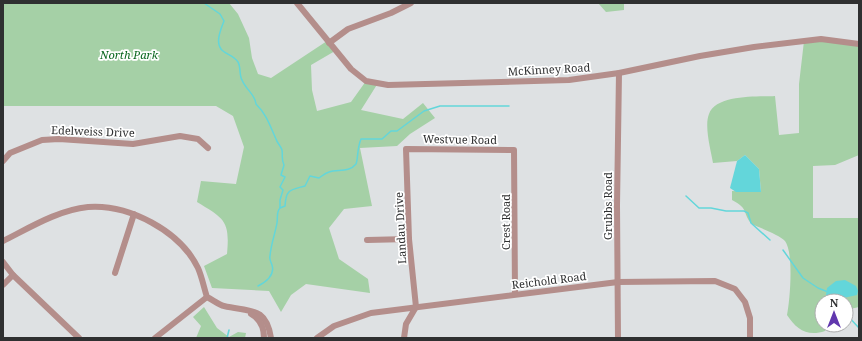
<svg xmlns="http://www.w3.org/2000/svg" width="862" height="341" font-family="'Noto Serif',serif">
<rect width="100%" height="100%" fill="#dee1e3"/>
<g fill="#a5d0a6">
<path d="M3,3H229L238,14L249,38L252,58L258,74L271,78L327,41L335,51L311,65L312,90L317,111L351,102L366,81L378,83L361,110L403,119L423,103L435,118L410,134L397,146L360,148L372,206L344,209L329,228L339,259L368,279L370,293L306,284L291,295L281,312L269,291L212,288L204,266L227,254C230,221 225,219 197,202L201,181L236,184L244,147L233,116L216,106H3Z"/>
<polygon points="598,3 624,3 624,10 606,12"/>
<path d="M821,39L859,44V155L835,165L813,166V218H859V307L846,310V301H822V325H826L825,331C807,337 796,329 787,315C790,300 794,253 785,241C780,235 760,228 752,224C742,214 750,209 732,200V191L761,192L759,169L745,155L737,161L713,163C711,151 704,126 709,114C716,94 759,97 775,96L779,135L799,133V84L804,41Z"/>
<polygon points="204,307 217,328 229,337 238,332 246,333 245,338 196,338 201,326 193,317"/>
</g>
<g fill="#63d6da">
<polygon points="745,155 759,169 761,192 736,192 730,188 737,161"/>
<polygon points="845,280 856,286 858,291 857,295 830,301 826,295 827,288 836,281"/>
</g>
<g fill="none" stroke-linecap="round" stroke-linejoin="round">
<g stroke="#63d6da" stroke-width="1.5">
<path d="M204,3L220,14L224,21C221,29 214,44 223,51C228,55 234,56 238,62C241,67 239,75 242,80C246,90 255,94 256,104C267,115 270,126 276,139C277,143 281,146 282,150C283,156 281,159 284,165L281,175L285,177L280,187L283,190L280,200V208C276,212 278,217 277,223C275,234 271,244 270,256C269,259 271,262 272,265C275,275 266,282 258,286"/>
<polyline points="686,196 699,208 711,208 726,211 744,211 748,213 751,223 770,240"/>
<path d="M280,208L285,206C286,189 290,190 305,186L310,176L319,178C322,176 325,173 329,172C338,169 349,173 356,164C358,160 357,148 361,139H382L391,131H397L424,111L440,106H509"/>
<polyline points="783,250 803,278 818,288 828,292"/>
<polyline points="846,314 859,328"/>
<polyline points="227,338 229,330"/>
</g>
<g stroke="#b48e8b" stroke-width="6">
<polyline points="297,3 351,69 366,81 388,85 569,80 619,73 700,56 754,47 821,39 859,44"/>
<polyline points="329,43 348,29 391,13 411,3"/>
<polyline points="3,161 10,153 42,140 59,139 133,144 180,136 198,139 208,148"/>
<polyline points="367,240 409,239"/>
<path d="M3,241C29,228 58,210 88,207C129,204 180,231 198,268C202,277 204,288 207,297C213,300 219,305 224,306C250,312 266,306 271,338"/>
<polyline points="3,262 13,275 79,338"/>
<polyline points="115,273 134,214"/>
<polyline points="3,285 13,275"/>
<path d="M251,314C260,319 264,328 264,338"/>
<polyline points="155,338 207,297"/>
<polyline points="317,338 334,326 371,313 618,282 715,281 735,289 745,302 750,318 750,338"/>
<polyline points="404,338 406,324 416,307 409,239 406,149 514,150 515,294"/>
<polyline points="618,338 617,205 619,73"/>
</g>
</g>
<g text-anchor="middle" dominant-baseline="central" stroke-width="3.5" stroke-linejoin="round" paint-order="stroke">
<g font-size="11" font-style="italic" fill="#07651c" stroke="#fff">
<text x="129" y="54">North Park</text>
</g>
<g font-size="11" fill="#2f3031" stroke="#fff">
<text transform="translate(549 69) rotate(-3)">McKinney Road</text>
<text transform="translate(93 131) rotate(2)">Edelweiss Drive</text>
<text transform="translate(460 139) rotate(1)">Westvue Road</text>
<text transform="translate(607 206) rotate(-90)">Grubbs Road</text>
<text transform="translate(505 222) rotate(-90)">Crest Road</text>
<text transform="translate(400 228) rotate(-93)">Landau Drive</text>
<text transform="translate(549 280) rotate(-7)">Reichold Road</text>
</g>
</g>
<rect width="862" height="341" fill="none" stroke="#2f3031" stroke-width="8"/>
<g transform="translate(834 313)"><circle r="19" fill="#ffffff" stroke="#acacad"/>
<path d="M0-3L7 15L0 10L-7 15Z" fill="#6137ae"/>
<text y="-6" font-size="11" font-weight="bold" text-anchor="middle" fill="#2f3031">N</text>
</g>
</svg>
